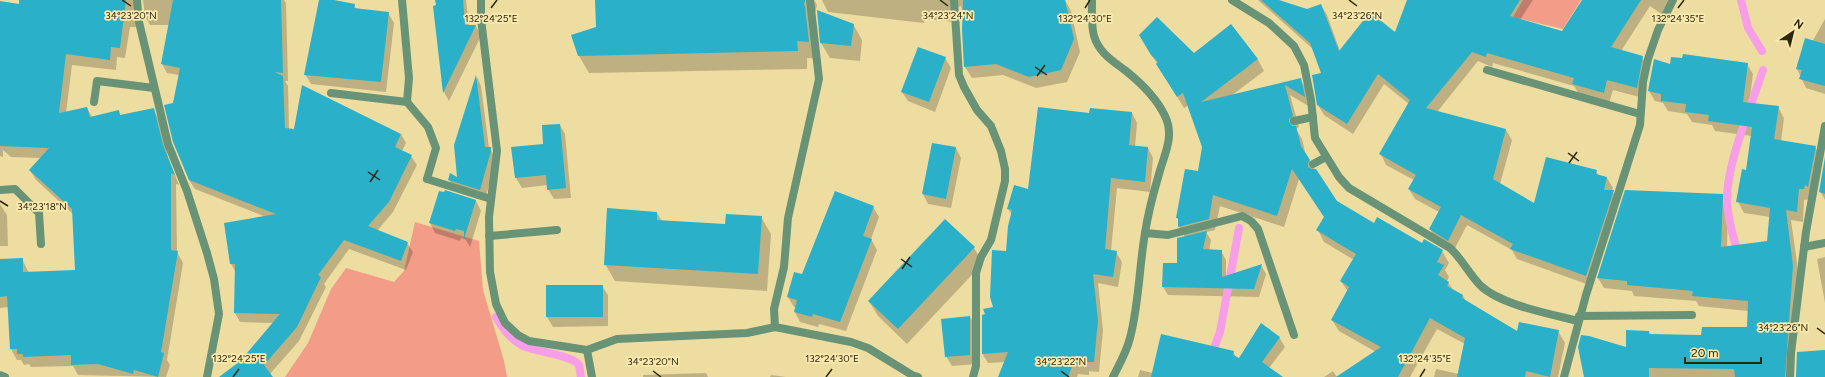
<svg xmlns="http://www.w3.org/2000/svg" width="1825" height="377" font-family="Figtree,sans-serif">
<rect width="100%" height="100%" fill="#eedda1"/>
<g fill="#f39c88">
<polygon points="1523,0 1581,0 1563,29 1513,17"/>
<polygon points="415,222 479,241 483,290 504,361 507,377 285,377 308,343 331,289 346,268 394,282 404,271"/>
</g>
<g fill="#0003">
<polygon points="20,0 133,0 138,9 139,27 130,27 125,58 117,57 116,70 72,65 66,113 87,108 92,117 118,111 121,116 153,109 159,120 168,157 179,185 176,184 177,252 183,263 167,360 170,365 166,377 78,375 73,366 31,367 29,364 24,365 21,360 17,360 11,349 9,307 0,308 0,260 22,259 29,273 76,271 73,214 36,180 30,170 41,158 11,157 3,150 3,157 0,156 0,2 20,5"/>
<polygon points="143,0 284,0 286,3 288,81 285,81 288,86 289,129 401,134 406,143 402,151 411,156 417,165 393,212 377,231 407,243 413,252 406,270 349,249 324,284 326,287 299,341 269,375 270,377 228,377 274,323 240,322 235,313 235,271 231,264 266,217 195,189 189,180 174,104 179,75 167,73 162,64 169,25 150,25 145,16"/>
<polygon points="320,0 354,5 357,10 388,13 394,23 386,92 311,84 305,74"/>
<polygon points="436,0 466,0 469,26 476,26 481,36 449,101 444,92 434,7 437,6"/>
<polygon points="596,0 814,0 817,5 813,22 819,59 807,58 807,69 589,73 579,56 597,28"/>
<polygon points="822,0 1065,0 1071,11 1080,52 1067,82 1036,88 1003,75 972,78 965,67 963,15 961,6 958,7 955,22 925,19 924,23 828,12"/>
<polygon points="1258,0 1276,0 1307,10 1321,5 1327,15 1340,51 1396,34 1408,0 1533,0 1520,20 1563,32 1584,0 1669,0 1667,18 1650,6 1621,51 1642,57 1648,67 1643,98 1613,90 1609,103 1579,94 1574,86 1493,63 1492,67 1478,61 1437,112 1506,130 1512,140 1500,184 1535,204 1596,171 1599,176 1607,178 1613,188 1612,191 1619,201 1592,286 1517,259 1512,250 1467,225 1454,250 1436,239 1430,229 1439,212 1415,199 1409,189 1414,180 1386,165 1381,154 1409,104 1384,84 1353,134 1324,115 1318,105 1322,73 1314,50"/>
<polygon points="1825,19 1825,94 1806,88 1797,69"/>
<polygon points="853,24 862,40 860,61 830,58 821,43"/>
<polygon points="1231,25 1258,60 1264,71 1231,96 1300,79 1307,90 1310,107 1290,95 1299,127 1296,129 1302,139 1306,156 1337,202 1374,225 1422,244 1424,240 1442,251 1449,263 1445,270 1449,277 1447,281 1454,291 1463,296 1466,301 1518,332 1558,331 1565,343 1558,377 1434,377 1436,369 1459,374 1465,344 1437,329 1410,377 1337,377 1376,352 1339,331 1332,320 1348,292 1341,281 1354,260 1324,242 1318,230 1325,218 1299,179 1284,227 1220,206 1215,230 1206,232 1211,240 1209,251 1221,251 1226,260 1226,277 1261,265 1266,274 1259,297 1168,295 1163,287 1178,264 1185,237 1179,227 1179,221 1177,218 1198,172 1203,147 1189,105 1184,108 1147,47 1194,54"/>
<polygon points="945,58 951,68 935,112 908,101 902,92"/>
<polygon points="1747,64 1753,74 1749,104 1778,107 1784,118 1781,141 1815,147 1821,157 1810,199 1804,200 1803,222 1791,220 1799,277 1791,377 1585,377 1649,332 1651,335 1702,336 1748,328 1748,311 1699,306 1696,301 1634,296 1632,291 1604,288 1598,278 1722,195 1728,206 1727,247 1768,242 1770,217 1744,213 1738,202 1747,171 1752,136 1715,131 1712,125 1692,122 1687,114 1668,111 1663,103 1655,101 1649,91 1671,65"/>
<polygon points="477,77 481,86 489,148 490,148 496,161 485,199 455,189 449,180 459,179 455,145"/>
<polygon points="1132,113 1137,123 1135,147 1148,148 1153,158 1150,192 1117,188 1111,251 1116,252 1122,262 1118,287 1098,283 1103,330 1099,372 1089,371 1089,375 1078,374 1077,377 999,377 1005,362 988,363 982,353 986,315 994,308 1007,252 1012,215 1008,209 1028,190 1090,114"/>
<polygon points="560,125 565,134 571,198 554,199 548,189 548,185 522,188 516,178 512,148 544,145"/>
<polygon points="933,144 956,148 961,158 951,208 928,204 923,194"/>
<polygon points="1825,163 1825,200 1820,191"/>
<polygon points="445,192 476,201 481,211 470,247 466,240 461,238 460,241 435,233 430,223"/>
<polygon points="0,204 7,215 8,246 0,246"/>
<polygon points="873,207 879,217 871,239 877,250 846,331 819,324 818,327 800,322 795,312 796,307 794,307 788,297 803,276"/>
<polygon points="657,213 662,221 726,225 761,217 771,234 767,291 615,281 605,264"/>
<polygon points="974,248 983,263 907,344 878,316 869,301"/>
<polygon points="1825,257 1825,303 1817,259"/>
<polygon points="602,286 608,295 608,326 553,327 547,317"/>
<polygon points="970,317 976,326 976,364 952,366 946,356"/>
<polygon points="1279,337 1285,347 1269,368 1276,377 1138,377 1140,370 1153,373 1233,352 1237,358 1240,359"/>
<polygon points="1333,371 1337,377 1324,377"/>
<polygon points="706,373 708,377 643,377 643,375"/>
<polygon points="771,375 786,377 770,377"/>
</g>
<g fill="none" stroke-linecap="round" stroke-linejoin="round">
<g stroke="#f89de7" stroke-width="8">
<polyline points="1741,0 1748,28 1762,51"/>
<path d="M1739,255C1733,239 1729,220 1727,204C1725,166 1751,107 1763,70"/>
<path d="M496,317C503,329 510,339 523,346C535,352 573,355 579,365C580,368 580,374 581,377"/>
<polyline points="1211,356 1220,332 1239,228"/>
</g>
</g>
<g fill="#2bb0c9">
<polygon points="19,0 126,0 120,48 111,47 110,60 66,54 59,113 87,107 90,117 119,110 120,115 154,108 163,145 175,175 171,173 171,250 178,251 161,352 164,353 158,377 134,370 133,374 98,364 71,365 71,355 23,357 23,354 17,354 17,349 10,349 7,296 0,297 0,259 23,258 23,272 75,270 72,209 29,170 49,148 0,146 0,1 19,4"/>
<polygon points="173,0 281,0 283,73 275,72 283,76 285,128 294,129 302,85 401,134 395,147 412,155 389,202 368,226 408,242 401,261 344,240 318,275 321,277 297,327 264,365 273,377 219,377 239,362 237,361 247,353 280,314 234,313 235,264 230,264 224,223 276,214 189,180 173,142 164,105 173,103 180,68 161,64"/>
<polygon points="319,0 334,0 355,4 354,8 389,12 381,82 304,75"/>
<polygon points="435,0 463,0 465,25 476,25 443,93 433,6 436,5"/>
<polygon points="595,0 805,0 804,5 805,6 809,42 797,41 798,51 578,56 571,35 596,27"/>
<polygon points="963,0 1065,0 1074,39 1061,70 1029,77 996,64 964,67 962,30"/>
<polygon points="1261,0 1279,0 1307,9 1321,4 1339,51 1370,12 1395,32 1407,0 1520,0 1510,16 1562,31 1582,0 1641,0 1611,47 1643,56 1637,88 1607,80 1604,93 1572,84 1574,78 1487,53 1486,57 1472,52 1426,108 1506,129 1493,179 1534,203 1546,157 1597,170 1596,174 1607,177 1604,190 1614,190 1586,276 1510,249 1513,244 1461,215 1448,241 1429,229 1441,207 1408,189 1416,175 1379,154 1410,100 1378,74 1347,124 1317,105 1312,75 1321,73 1310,43"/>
<polygon points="817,10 854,24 851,46 820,43"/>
<polygon points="1157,17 1194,53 1231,24 1258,59 1201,102 1301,78 1305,97 1285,85 1293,116 1289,119 1289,122 1292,126 1296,126 1301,146 1310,160 1308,163 1308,167 1312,169 1316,169 1337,201 1374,223 1377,217 1422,243 1424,239 1443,250 1437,262 1444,265 1438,275 1449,282 1447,286 1463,295 1462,298 1517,331 1519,322 1559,330 1550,377 1526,371 1525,377 1457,377 1465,338 1430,318 1398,377 1336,377 1381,347 1331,320 1349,287 1340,281 1356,254 1316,230 1324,217 1292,169 1277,216 1213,195 1209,219 1178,227 1178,218 1176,218 1185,169 1198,171 1202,147 1183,93 1177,97 1156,64 1158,62 1151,55 1139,35"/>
<polygon points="1805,38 1825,44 1825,86 1799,79 1802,70 1796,69"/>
<polygon points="918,47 946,57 929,102 901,92"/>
<polygon points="1683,54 1748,63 1743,102 1779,106 1774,139 1816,146 1808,187 1805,185 1804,189 1799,189 1797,212 1786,210 1793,266 1785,377 1735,377 1734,369 1649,368 1649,377 1584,377 1578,347 1581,335 1589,336 1626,347 1626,330 1649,331 1649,334 1701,335 1702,327 1747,327 1748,301 1692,296 1693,291 1627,285 1627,281 1597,278 1625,190 1723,194 1721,247 1767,241 1770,208 1736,202 1742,169 1746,170 1752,127 1708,121 1709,115 1685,112 1686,104 1661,101 1661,94 1648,91 1654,59 1670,64 1671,57 1682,58"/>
<polygon points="476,75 485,147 491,147 491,151 480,190 448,180 450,173 457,177 454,145"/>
<polygon points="1038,107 1089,113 1090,108 1132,112 1129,145 1148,147 1145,182 1111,178 1105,249 1117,251 1113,277 1093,274 1098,320 1094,362 1084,362 1083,365 1073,364 1068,377 998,377 1008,352 982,354 982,315 985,314 983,309 993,307 990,297 992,250 1006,251 1008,226 1012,210 1007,209 1014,185 1028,189"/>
<polygon points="560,124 566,188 547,190 546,175 515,178 511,147 543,144 542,125"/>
<polygon points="932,143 956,147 946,199 922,194"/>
<polygon points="1825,157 1825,194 1819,192"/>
<polygon points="445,190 476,200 464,239 464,231 456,229 455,231 429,223 439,191 444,192"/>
<polygon points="835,191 874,206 863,236 872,239 840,322 813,314 812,317 794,312 797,300 787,297 794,272 802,274"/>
<polygon points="607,208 657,212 657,220 725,224 726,214 762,216 758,274 604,265"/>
<polygon points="945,219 975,247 898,329 868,301"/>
<polygon points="1207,231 1203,249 1222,250 1222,277 1262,264 1254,289 1162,287 1163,263 1177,263 1177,238"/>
<rect x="546" y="285" width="57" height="32"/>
<polygon points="970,316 970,355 945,357 941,319"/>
<polygon points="1261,323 1280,337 1262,362 1283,377 1151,377 1161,334 1234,351 1233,355 1239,358"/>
<polygon points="1825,350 1825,377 1796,377 1797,352"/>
</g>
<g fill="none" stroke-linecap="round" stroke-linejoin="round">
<g stroke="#699376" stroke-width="8">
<polyline points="954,0 959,75 964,87 977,110 991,126 1001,151 1005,169 1005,181 991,240 981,257 976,273 976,366 973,377"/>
<polyline points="1294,121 1313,117"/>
<polyline points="1313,164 1326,157"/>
<polyline points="427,179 491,199"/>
</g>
<g stroke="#699376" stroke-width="8">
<polyline points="137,0 139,22 168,144 187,191 207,253 214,279 219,314 207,377"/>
<polyline points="402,0 409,78 407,102 428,127 436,148 427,179"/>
<polyline points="481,0 481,19 497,151 489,217 490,272 496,304 505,323 518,335 529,341 587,350"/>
<polyline points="810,0 819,79 788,218 784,267 774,309 775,327 851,342 868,348 912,375 918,377"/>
<path d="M1092,0C1092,12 1091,25 1094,36C1099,53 1113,61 1126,71C1141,83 1157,99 1165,116C1175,136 1164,155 1159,174C1153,194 1148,214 1145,233C1139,268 1139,304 1130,338C1127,351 1119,365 1113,377"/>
<path d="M1232,0L1269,23L1294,46L1304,65L1311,100L1315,138L1339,177L1349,188L1450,248C1462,259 1469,274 1481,286C1501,305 1551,314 1578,321"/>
<polyline points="1487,70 1640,114"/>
<polyline points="331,93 407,102"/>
<polyline points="94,102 97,81 154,88"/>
<polyline points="0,190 15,189 39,213 41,244"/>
<polyline points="1145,233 1168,235 1242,216 1251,221 1258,229 1294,335"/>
<polyline points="489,236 557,230"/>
<polyline points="1804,247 1825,243"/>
<polyline points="1579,316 1692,315"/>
<polyline points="0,375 5,377"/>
<polyline points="592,377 587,350 617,339 747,333 775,327"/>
<polyline points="1564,377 1586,295 1640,125 1643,82 1648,59 1658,30 1673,0"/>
<polyline points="1790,377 1791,353 1806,232 1825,126"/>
</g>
</g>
<path fill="none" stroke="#2e270f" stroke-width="1.5" d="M122,0L131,6M940,0L948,6M1349,0L1357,6M491,8L497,0M1085,8L1090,0M1678,8L1684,0M1035,67L1047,75M1037,76L1045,65M1568,153L1579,161M1569,163L1577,152M368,172L380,180M370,182L378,170M0,201L8,206M901,259L912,267M902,269L910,257M1817,328L1825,334M653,371L661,377M1061,371L1069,377M233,377L239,369M826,377L832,369M1420,377L1425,369"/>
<g font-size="10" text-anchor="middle" fill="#2e270f" stroke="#fbeaae" stroke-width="3.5" stroke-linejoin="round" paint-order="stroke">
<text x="131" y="19">34°23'20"N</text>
<text x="948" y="19">34°23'24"N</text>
<text x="1357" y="19">34°23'26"N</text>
<text x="491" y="22">132°24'25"E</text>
<text x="1085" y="22">132°24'30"E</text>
<text x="1678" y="22">132°24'35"E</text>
<text x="42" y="210">34°23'18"N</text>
<text x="1783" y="331">34°23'26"N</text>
<text x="239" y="362">132°24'25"E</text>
<text x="832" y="362">132°24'30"E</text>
<text x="1425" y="362">132°24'35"E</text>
<text x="653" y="365">34°23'20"N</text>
<text x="1061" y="365">34°23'22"N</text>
</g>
<g transform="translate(1793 32) rotate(35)" stroke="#fbeaae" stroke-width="3" paint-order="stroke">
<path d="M0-3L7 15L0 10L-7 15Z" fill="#2e270f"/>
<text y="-6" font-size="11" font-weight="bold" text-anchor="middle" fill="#2e270f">N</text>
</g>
<path d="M1685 357v6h76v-6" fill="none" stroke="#2e270f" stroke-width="2"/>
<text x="1691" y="357" font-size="12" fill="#2e270f" stroke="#fbeaae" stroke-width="3" paint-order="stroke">20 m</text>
</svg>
